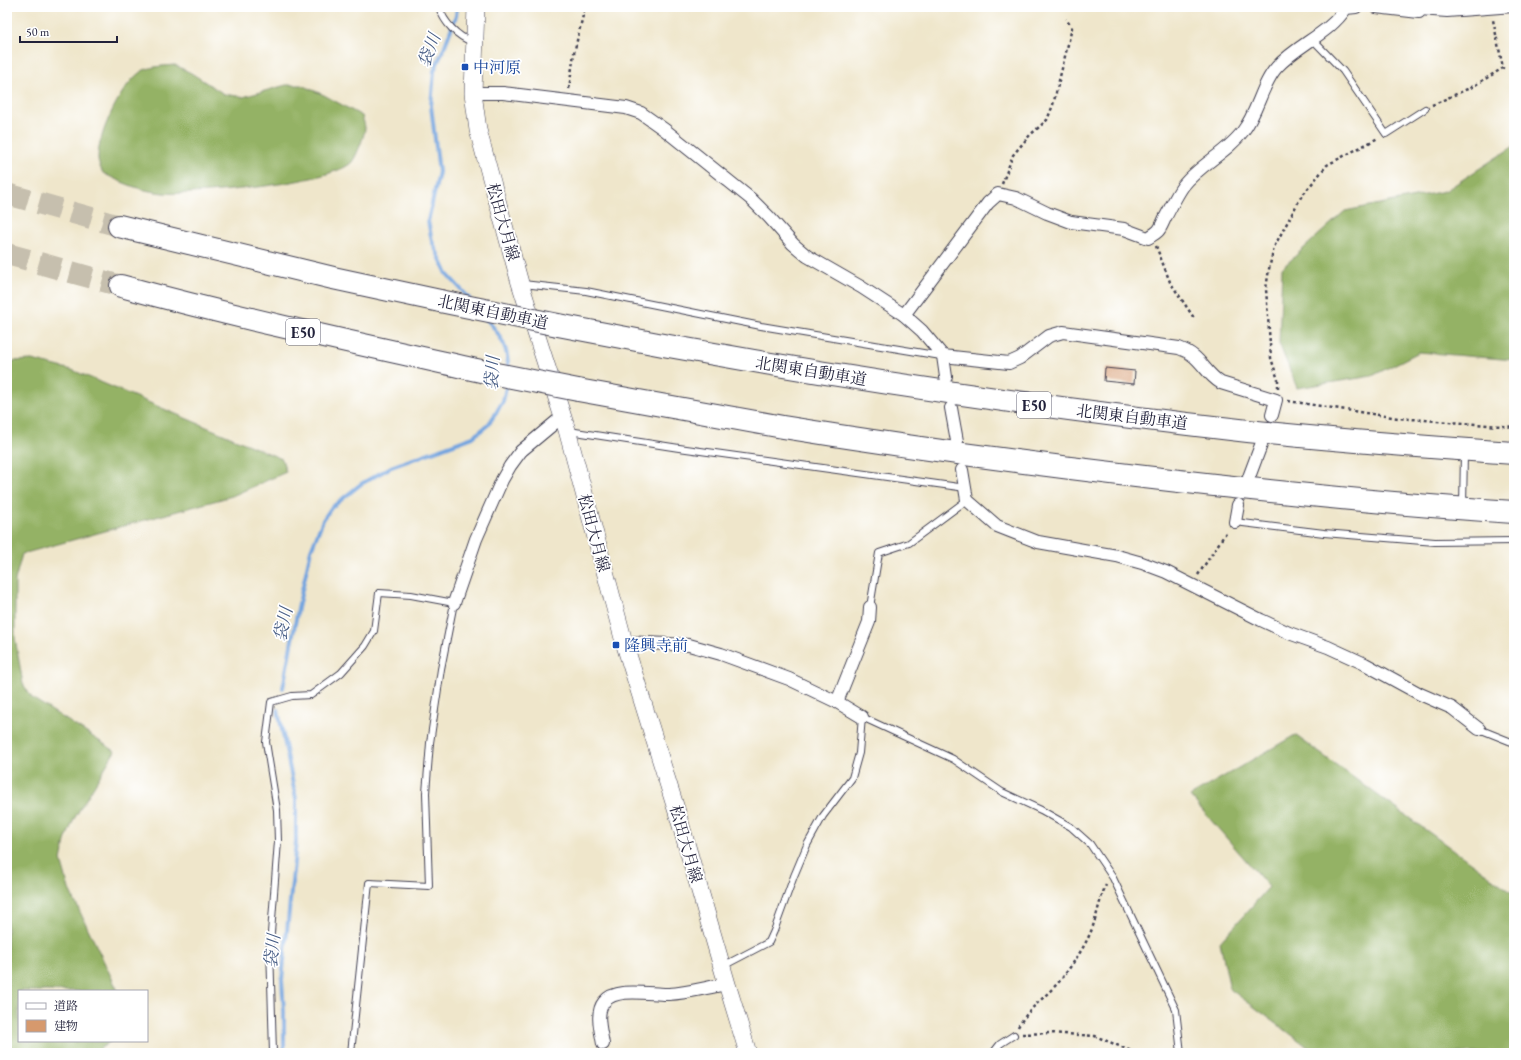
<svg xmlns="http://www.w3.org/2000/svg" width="1521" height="1060" font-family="'EB Garamond','Noto Serif JP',serif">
<rect width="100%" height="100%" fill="#fff"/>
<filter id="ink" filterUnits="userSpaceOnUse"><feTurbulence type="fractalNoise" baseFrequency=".025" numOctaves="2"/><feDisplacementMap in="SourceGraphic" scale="8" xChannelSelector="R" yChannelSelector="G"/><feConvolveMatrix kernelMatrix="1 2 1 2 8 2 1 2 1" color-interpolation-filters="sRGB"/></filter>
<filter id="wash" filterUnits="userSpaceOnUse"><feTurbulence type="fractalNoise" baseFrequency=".012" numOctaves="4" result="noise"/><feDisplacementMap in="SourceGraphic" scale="16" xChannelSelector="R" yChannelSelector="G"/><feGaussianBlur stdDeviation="0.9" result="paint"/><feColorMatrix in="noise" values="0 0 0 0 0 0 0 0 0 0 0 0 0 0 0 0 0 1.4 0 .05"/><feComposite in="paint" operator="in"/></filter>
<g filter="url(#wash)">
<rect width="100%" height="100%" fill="#efe6cb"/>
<g fill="#94b265" stroke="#5b6a50">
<path d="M175,65L191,73L224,94L243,97L286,85H301L324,95L362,116C363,120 365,125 365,128C365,135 356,157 352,162C333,183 193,196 163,193C141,191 122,183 103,173C101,169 98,163 98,159C97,135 123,80 144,70C154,66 164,66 175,65Z"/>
<polygon points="1514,146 1514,360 1419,352 1372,376 1297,388 1279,343 1282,268 1345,211 1445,191"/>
<polygon points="32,360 72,370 282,459 286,472 232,496 22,554 15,580 15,638 23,684 32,698 115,751 74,819 65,841 61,860 69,889 118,991 19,991 19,1041 111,1041 94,1053 7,1053 7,363 14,361"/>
<polygon points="1295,735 1514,894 1514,1053 1316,1053 1230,989 1220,942 1269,887 1190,796"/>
</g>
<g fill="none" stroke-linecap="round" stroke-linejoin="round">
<g stroke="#74a5df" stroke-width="4">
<polyline points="457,7 456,16 444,48 434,71 431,106 439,172 428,221 432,241 447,274 469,298"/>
<path d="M487,320C501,335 509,349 508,371"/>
<polyline points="283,688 298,608 311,550 323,520 331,508 361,484 391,467 473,437 488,425 496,413 503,401 507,383"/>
<polyline points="278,710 296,799 296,842 282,980 284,1012 284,1053"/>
</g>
</g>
<g id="blocks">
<polygon fill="#d6996d" points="1105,368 1135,371 1134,384 1104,381"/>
</g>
</g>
<g filter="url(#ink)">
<use href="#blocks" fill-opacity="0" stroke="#413f51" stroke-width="1"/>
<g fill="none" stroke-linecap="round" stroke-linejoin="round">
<g stroke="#c6bfae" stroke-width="22" stroke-dasharray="22 11" stroke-linecap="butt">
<polyline points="7,194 119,226"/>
<polyline points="7,254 121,286"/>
</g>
<g stroke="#413f51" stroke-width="8">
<g id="lane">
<path d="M439,7C444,23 457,36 472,42"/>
<polyline points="1419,12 1447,14 1514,9"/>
<polyline points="1313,40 1343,71 1386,134 1425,109"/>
<polyline points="523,284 586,291 761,326 941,356"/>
<polyline points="569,431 679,448 966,488"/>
<polyline points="1463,506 1464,453"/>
<polyline points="1235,522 1324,533 1435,542 1514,541"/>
<polyline points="870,607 879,553 909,543 967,500"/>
<polyline points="1479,729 1514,743"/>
<polyline points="723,966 769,942 774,931 794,876 807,845 823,816 852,778 859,753 862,717 953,759 1002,792 1041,810 1071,827 1090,844 1113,878 1176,1010 1181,1053"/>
<polyline points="273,1053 270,946 278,841 277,810 266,742 271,702 292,696 311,695 341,673 365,646 374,631 379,593 411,595 454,603 441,669 430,743 426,793 429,886 369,883 351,1053"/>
<polyline points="993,1053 1000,1044 1014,1035"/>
</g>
</g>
<g stroke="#413f51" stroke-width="14">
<g id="street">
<polyline points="1376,7 1419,12"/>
<polyline points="473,93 503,93 626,108 641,113 665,130 695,154 751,199 769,217 793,244 807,256 861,287 904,315 922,331 943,356 946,377"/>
<path d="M904,315L988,203L998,194L1016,198L1047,213L1071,222L1124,229L1148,238C1151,236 1155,234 1158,231C1161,228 1163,222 1165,218C1171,207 1176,196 1183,186C1200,164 1227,153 1243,131C1258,112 1262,83 1277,67C1298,44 1329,34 1346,8L1356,7"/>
<path d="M943,356L1009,363L1020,358L1049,336L1063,332L1179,348C1202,356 1203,372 1221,383L1276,400L1272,415"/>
<polyline points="951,408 957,441"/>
<polyline points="962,470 967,500 997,526 1038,542 1117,556 1142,563 1166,572 1261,620 1289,633 1328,647 1365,664 1420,694 1452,708 1479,729"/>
<polyline points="1249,477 1261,445"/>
<polyline points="1235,522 1238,505"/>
<polyline points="454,603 476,539 502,480 510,466 521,451 563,416"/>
<polyline points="624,642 689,645 721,654 789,679 837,702 862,717"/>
<polyline points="837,702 869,622 870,607"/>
<path d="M603,1044C601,1031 595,1013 604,1002C616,986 653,995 669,994C688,993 708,987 727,984"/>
</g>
</g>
<g stroke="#413f51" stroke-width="18">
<polyline id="secondary" points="476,7 473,93 478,130 489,171 520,283 567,430 624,642 677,812 727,984 748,1053"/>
</g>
<g stroke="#413f51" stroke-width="24">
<g id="highway">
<polyline points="119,226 333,278 440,301"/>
<path d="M121,286C242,319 364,345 486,372"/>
<path d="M558,325C786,370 1017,405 1248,431C1337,440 1425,447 1514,453"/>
<path d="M578,390C646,402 715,415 783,427C900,446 1018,462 1136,476C1262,491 1388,504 1514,512"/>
</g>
</g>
<g stroke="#413f51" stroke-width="2.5" stroke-dasharray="3 3" stroke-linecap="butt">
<polyline points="569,89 574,53 585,7"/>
<polyline points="1432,105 1472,87 1503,68 1493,20"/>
<polyline points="1002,184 1013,155 1030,135 1047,120 1053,105 1072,28 1066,19"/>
<polyline points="1156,246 1170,282 1194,318"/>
<polyline points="1278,388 1278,380 1271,358 1266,289 1269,269 1274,247 1301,197 1327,165 1378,138"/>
<polyline points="1288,401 1398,418 1514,427"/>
<polyline points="1198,575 1227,531"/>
<path d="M1018,1027C1029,1007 1049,995 1063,977C1074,962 1087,944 1093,926C1098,912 1100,898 1106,885"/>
<polyline points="1022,1034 1050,1033 1095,1036 1136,1053"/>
</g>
<use href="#lane" stroke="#fff" stroke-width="6"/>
<use href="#street" stroke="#fff" stroke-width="12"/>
<use href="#secondary" stroke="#fff" stroke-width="17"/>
<use href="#highway" stroke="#fff" stroke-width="22"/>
<g stroke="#413f51" stroke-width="24" stroke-linecap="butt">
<g id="highway-bridge">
<polyline points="440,301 558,325"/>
<polyline points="486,372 578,390"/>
</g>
</g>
<use href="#highway-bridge" stroke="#fff" stroke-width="22"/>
</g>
</g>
<g fill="#1a4fb4" stroke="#fff" stroke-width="1.5">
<rect x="461" y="63" width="8" height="8" rx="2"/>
<rect x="612" y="641" width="8" height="8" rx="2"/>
</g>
<g text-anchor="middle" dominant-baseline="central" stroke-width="3.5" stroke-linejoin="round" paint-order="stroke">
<g fill="#fff" stroke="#646476" stroke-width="1">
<rect x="286" y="319" width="34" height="26" rx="3"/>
<rect x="1017" y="392" width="34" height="26" rx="3"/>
</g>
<g font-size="15" font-weight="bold" fill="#22223b">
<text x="303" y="332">E50</text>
<text x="1034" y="405">E50</text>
</g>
<g font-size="16" fill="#164399" stroke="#fff" text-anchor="start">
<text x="473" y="67">中河原</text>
<text x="624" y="645">隆興寺前</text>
</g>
<g font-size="16" fill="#22223b" stroke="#fff">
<text transform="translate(503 222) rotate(74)">松田大月線</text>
<text transform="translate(493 312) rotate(12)">北関東自動車道</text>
<text transform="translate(811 371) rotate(9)">北関東自動車道</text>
<text transform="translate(1132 417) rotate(7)">北関東自動車道</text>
<text transform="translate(594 533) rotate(75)">松田大月線</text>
<text transform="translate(686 844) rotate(74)">松田大月線</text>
</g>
<g font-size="17" font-style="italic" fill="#475d85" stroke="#fff">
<text transform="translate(429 50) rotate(-70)">袋川</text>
<text transform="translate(492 373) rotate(-87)">袋川</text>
<text transform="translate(283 624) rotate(-78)">袋川</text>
<text transform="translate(272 951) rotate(-84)">袋川</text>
</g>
</g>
<rect width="1521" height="1060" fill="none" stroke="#fff" stroke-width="24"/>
<rect x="18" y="990" width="130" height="52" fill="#ffffff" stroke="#a7a7b1"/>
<rect x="26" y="1003" width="20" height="6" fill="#ffffff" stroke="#a7a7b1"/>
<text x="54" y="1010" font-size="12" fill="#22223b">道路</text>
<rect x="26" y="1020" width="20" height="12" fill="#d6996d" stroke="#a7a7b1"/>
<text x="54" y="1030" font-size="12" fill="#22223b">建物</text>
<path d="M20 36v6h97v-6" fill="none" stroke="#22223b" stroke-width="2"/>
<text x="26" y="36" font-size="12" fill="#22223b" stroke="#ffffff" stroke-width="3" paint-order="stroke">50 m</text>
</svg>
